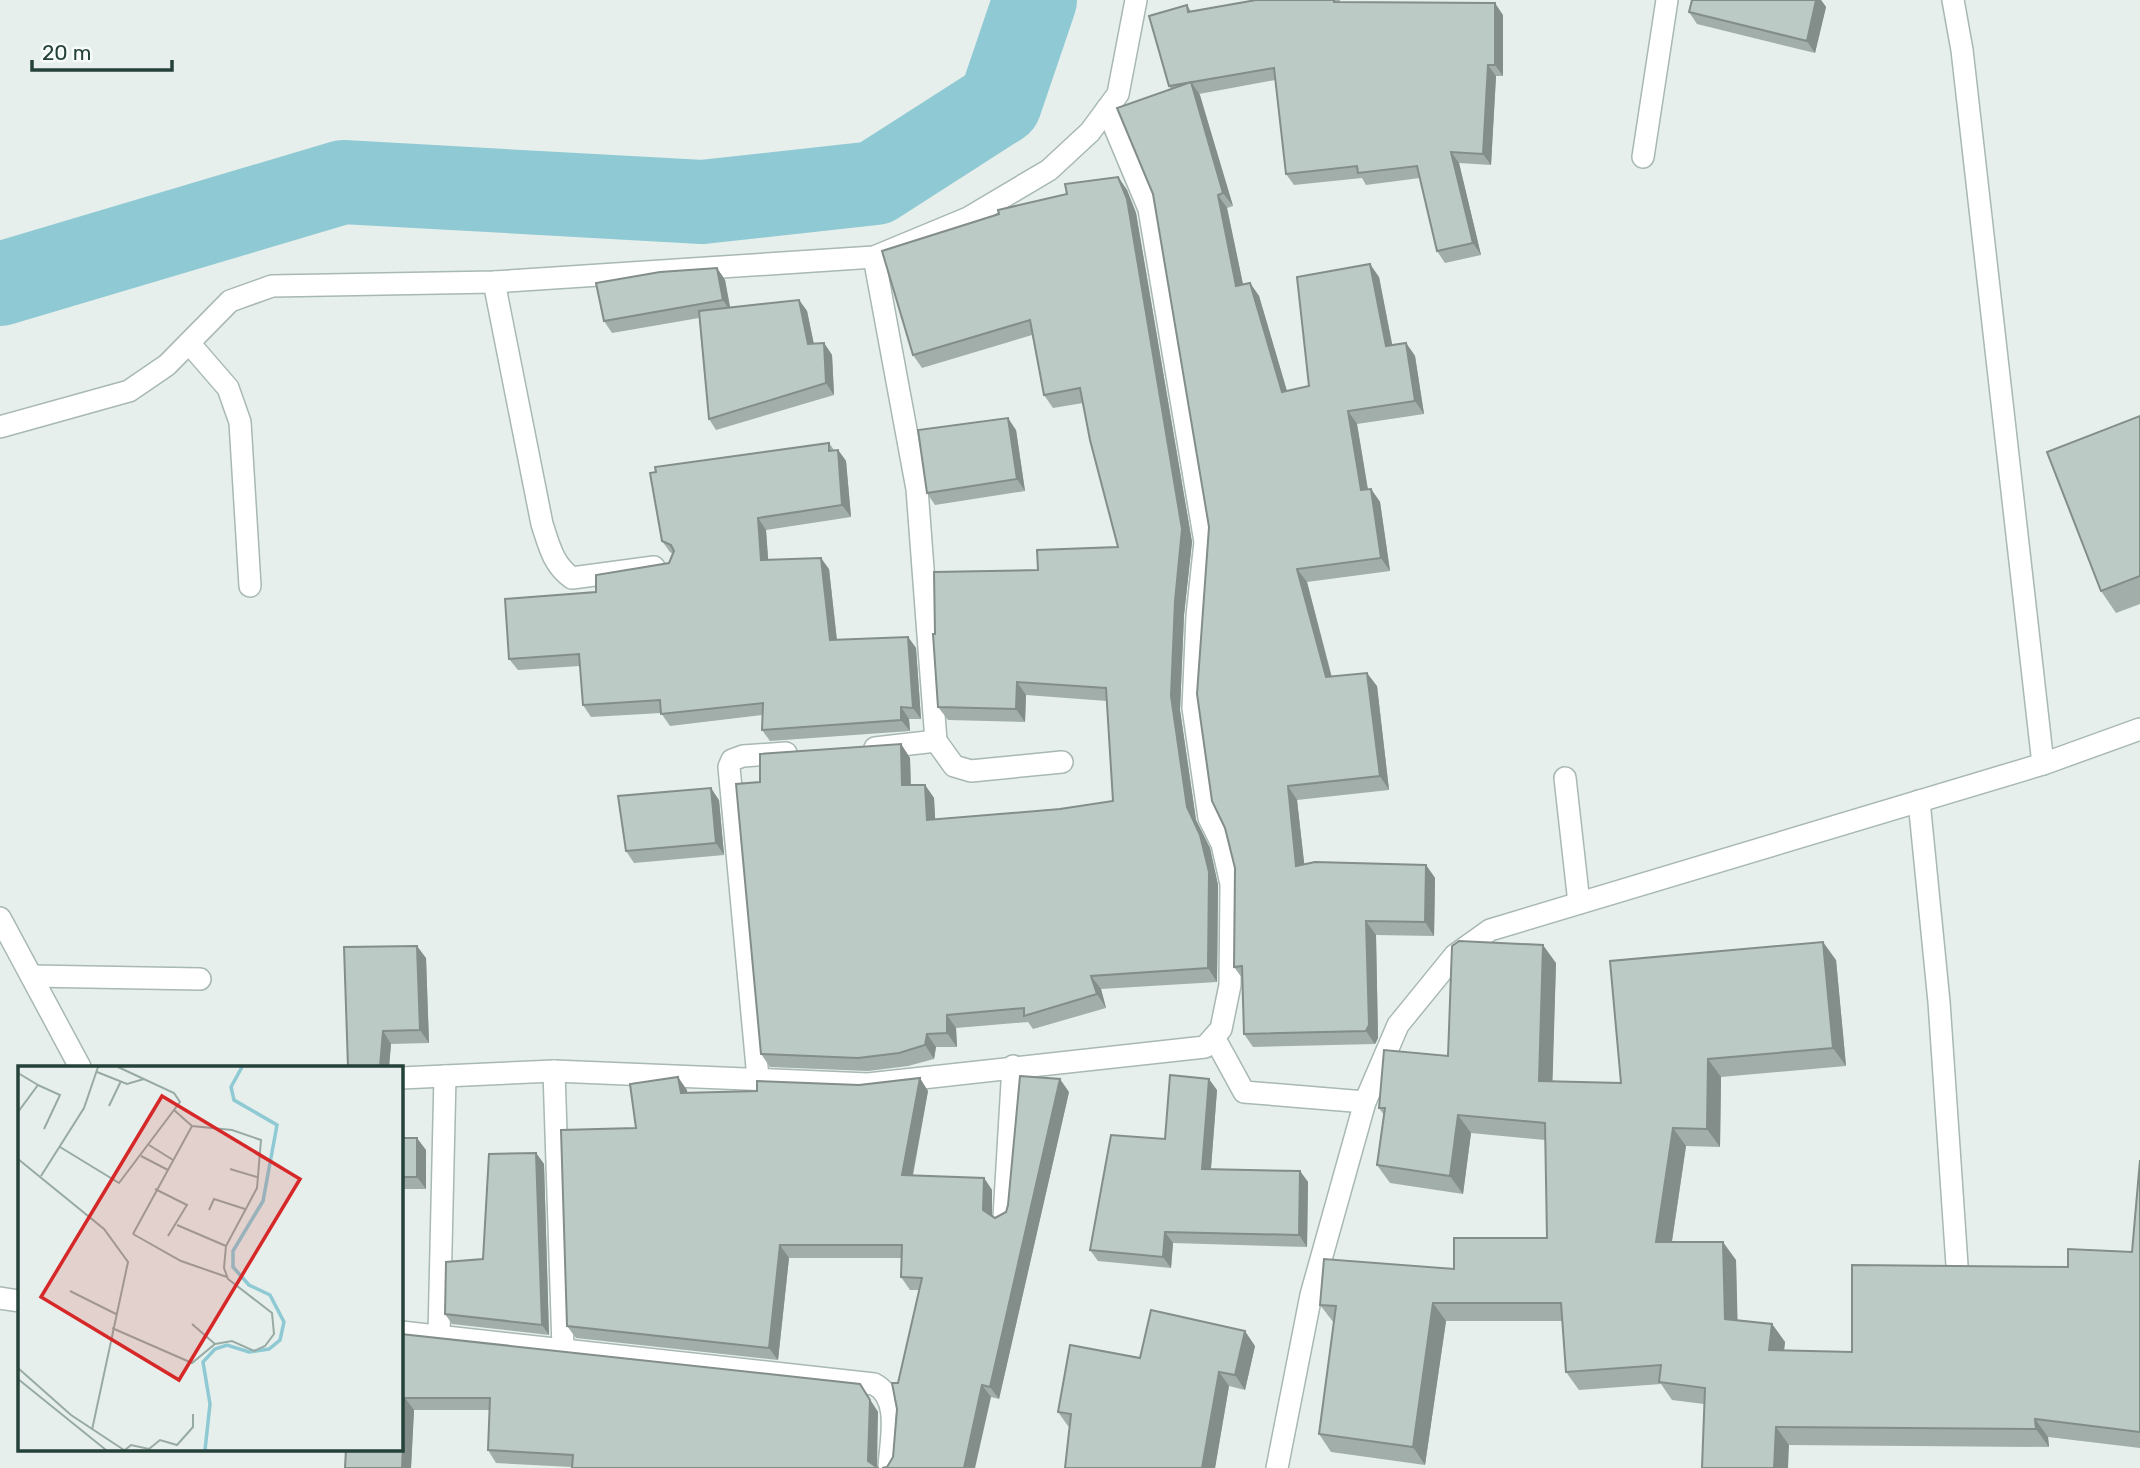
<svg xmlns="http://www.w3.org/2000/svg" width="2140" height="1468" font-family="Rubik,sans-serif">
<rect width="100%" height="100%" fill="#e6efeb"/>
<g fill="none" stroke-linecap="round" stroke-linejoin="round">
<polyline stroke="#8ec9d4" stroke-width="84" points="0,284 343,182 702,202 875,183 1000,103 1035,0"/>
<g stroke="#a8b8b2" stroke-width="24">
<g id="minor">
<polyline points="1953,0 1962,50 2043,764"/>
<polyline points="1643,157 1667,0"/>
<polyline points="874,257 917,489 936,741"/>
<path d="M494,282L542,524C549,545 553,565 572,578L654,567"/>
<polyline points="189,343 228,388 240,422 250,586"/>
<polyline points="0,427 129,391 167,365 230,301 272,286 494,282 874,257 968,218 1049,170 1090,132 1118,94 1136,0"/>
<polyline points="875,748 936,741 954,766 971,771 1062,762"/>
<polyline points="1565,778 1579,903"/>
<polyline points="1919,801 1939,1002 1957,1265"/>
<polyline points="0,918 80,1067"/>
<polyline points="32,976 200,979"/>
<polyline points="1215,1039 1244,1092 1365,1102"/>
<polyline points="554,1071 563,1348"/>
<polyline points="401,1078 554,1071 868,1084 1205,1047 1221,1029 1230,985 1231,884 1222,844 1209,818 1193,708 1197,616 1205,542 1149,209 1107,109"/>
<polyline points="758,1078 729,767 732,760 743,756 786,753"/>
<polyline points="1004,1217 1013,1066"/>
<polyline points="0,1298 19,1301"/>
<path d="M401,1332L874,1384C902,1398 890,1442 889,1468"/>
<polyline points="439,1335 445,1076"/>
<polyline points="1277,1468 1311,1295 1365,1102 1398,1025 1455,955 1490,930 2043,764 2140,729"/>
</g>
</g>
<use href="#minor" stroke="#fff" stroke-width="21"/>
</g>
<g fill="#a1aea9">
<polygon points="1256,0 1340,0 1340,2 1503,15 1503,76 1496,76 1491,165 1459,163 1481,255 1445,263 1437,251 1420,178 1366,185 1362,178 1294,185 1286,174 1275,80 1199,94 1233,206 1227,208 1243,284 1250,283 1259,296 1287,391 1309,386 1379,277 1392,345 1406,343 1415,356 1424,414 1357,424 1368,489 1371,489 1380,502 1390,571 1307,582 1332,677 1377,686 1389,790 1297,800 1304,864 1426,865 1435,878 1434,936 1376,935 1378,1038 1375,1044 1253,1047 1244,1034 1242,978 1234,967 1235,868 1209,527 1171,89 1169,86 1187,5 1191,11"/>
<polygon points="1692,0 1821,0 1826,7 1815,53 1697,24 1689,12"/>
<polygon points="1118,177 1127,190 1136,213 1192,542 1184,615 1180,710 1196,820 1210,848 1218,885 1217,982 1101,989 1106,1008 1033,1029 1028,1022 956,1028 957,1047 936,1047 934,1059 908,1066 868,1071 770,1067 761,1054 760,782 901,744 910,758 911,785 925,785 934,798 935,820 1060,809 1113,801 1107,701 1026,695 1025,722 948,720 938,707 935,634 1038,570 1118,547 1083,403 1053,408 1044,395 1032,335 922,368 913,355 999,214 1067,194"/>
<polygon points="717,268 725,280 730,308 799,300 807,311 814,344 824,343 832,355 834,395 716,430 709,419 699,318 612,333 604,321"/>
<polygon points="2140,416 2140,604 2116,613 2101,591"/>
<polygon points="1016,430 1025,491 935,505 927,493"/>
<polygon points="829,443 834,450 838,450 846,461 851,517 766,530 768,559 829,569 837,640 908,637 916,648 921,719 909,719 910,731 770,741 762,730 762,715 670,726 661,713 591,717 583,705 580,666 518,670 509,659 596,592 669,563 673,554 670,552 662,541"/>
<polygon points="719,800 724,855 634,863 626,851"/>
<polygon points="426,958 429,1043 391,1044 389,1067 348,1067"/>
<polygon points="1836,960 1846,1066 1721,1077 1720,1147 1686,1146 1672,1242 1736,1260 1737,1320 1772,1324 1785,1342 1784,1350 1852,1352 2068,1267 2132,1252 2140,1160 2140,1448 2048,1437 2049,1447 1789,1445 1704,1404 1672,1400 1661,1384 1579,1390 1566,1372 1562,1321 1446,1321 1425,1465 1331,1452 1319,1434 1334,1323 1320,1305 1454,1269 1547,1238 1545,1140 1471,1133 1463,1194 1390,1183 1377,1165 1384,1115 1379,1108 1448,1056 1556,963 1552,1081 1621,1083"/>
<polygon points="687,1090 687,1093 928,1091 913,1176 984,1178 992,1190 992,1216 995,1218 1006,1212 1069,1092 999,1399 991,1397 887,1467 893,1457 898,1383 919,1290 910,1290 901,1277 901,1258 789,1258 778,1360 576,1338 567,1326 636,1128"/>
<polygon points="1217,1090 1211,1169 1300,1171 1308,1182 1307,1247 1173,1243 1171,1268 1098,1261 1090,1250 1165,1139"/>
<polygon points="401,1138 426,1150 426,1189 401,1189"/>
<polygon points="536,1153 544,1164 549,1335 452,1324 445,1314 483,1259"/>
<polygon points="401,1334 860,1384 878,1412 572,1467 496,1463 488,1450 490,1410 414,1410 411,1468 345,1468"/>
<polygon points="1255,1346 1245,1390 1229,1386 1215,1468 1065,1468 1070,1427 1068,1426 1058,1412 1140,1358"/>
</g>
<g fill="#838d89">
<polygon points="1816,0 1821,0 1826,7 1815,53 1807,41"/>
<polygon points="1495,3 1503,15 1503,76 1495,65"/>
<polygon points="1488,65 1496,76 1491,165 1483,154"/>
<polygon points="1191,82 1200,95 1233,206 1223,193"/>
<polygon points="1451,152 1459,163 1481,255 1473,243"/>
<polygon points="1118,177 1127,190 1136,213 1192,542 1184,615 1180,710 1196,820 1210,848 1218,885 1217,982 1208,968 1187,807 1171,696"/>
<polygon points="1218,195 1227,208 1246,299 1236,286"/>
<polygon points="1370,264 1379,277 1395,359 1386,346"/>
<polygon points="717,268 725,280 731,312 723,300"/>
<polygon points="1250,283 1259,296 1291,405 1282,392"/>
<polygon points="799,300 807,311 816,355 808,344"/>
<polygon points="824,343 832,355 834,395 826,383"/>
<polygon points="1406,343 1415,356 1424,414 1415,401"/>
<polygon points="1348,411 1357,424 1370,503 1361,490"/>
<polygon points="1008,418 1016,430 1025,491 1017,479"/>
<polygon points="838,450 846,461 851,517 842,505"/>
<polygon points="1371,489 1380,502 1390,571 1381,558"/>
<polygon points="758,518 766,530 769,571 761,560"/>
<polygon points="821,558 829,569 838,651 830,640"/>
<polygon points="1297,569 1307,582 1335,691 1326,677"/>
<polygon points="908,637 916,648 921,719 913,708"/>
<polygon points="1367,673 1377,686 1389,790 1380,776"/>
<polygon points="1017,682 1026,695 1025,722 1016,709"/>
<polygon points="901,707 909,719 910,731 901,720"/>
<polygon points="901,744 910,758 911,798 902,785"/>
<polygon points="925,785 934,798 936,834 927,820"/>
<polygon points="1288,786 1297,800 1306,879 1296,866"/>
<polygon points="711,788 719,800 724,855 716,843"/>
<polygon points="1426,865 1435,878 1434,936 1425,922"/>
<polygon points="1366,921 1376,935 1378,1038 1375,1044 1366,1031"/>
<polygon points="1823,942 1836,960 1846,1066 1833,1048"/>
<polygon points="1543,945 1556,963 1552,1099 1539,1081"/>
<polygon points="417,946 426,958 429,1043 420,1030"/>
<polygon points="1091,976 1101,989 1106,1008 1097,994"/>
<polygon points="947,1015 956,1028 957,1047 947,1033"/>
<polygon points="383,1031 391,1044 389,1067 380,1067 379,1066"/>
<polygon points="927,1034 936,1047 934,1059 925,1045"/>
<polygon points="1708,1059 1721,1077 1720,1147 1707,1129"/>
<polygon points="678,1077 687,1090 689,1105 681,1093"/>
<polygon points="920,1078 928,1091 910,1188 902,1175"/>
<polygon points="1060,1079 1069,1092 999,1399 990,1387"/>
<polygon points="1209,1079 1217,1090 1210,1180 1202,1169"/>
<polygon points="1458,1115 1471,1133 1463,1194 1450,1176"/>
<polygon points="1673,1128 1686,1146 1669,1260 1656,1242"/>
<polygon points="417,1138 426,1150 426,1189 417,1177"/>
<polygon points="536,1153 544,1164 549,1335 542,1325"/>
<polygon points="1300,1171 1308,1182 1307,1247 1299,1235"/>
<polygon points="984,1178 992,1190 992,1222 983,1210"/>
<polygon points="1165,1232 1173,1243 1171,1268 1163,1257"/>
<polygon points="1723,1242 1736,1260 1738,1337 1725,1319"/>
<polygon points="780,1245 789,1258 778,1360 769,1348"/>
<polygon points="1433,1303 1446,1321 1425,1465 1413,1447"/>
<polygon points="1772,1324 1785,1342 1782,1368 1769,1350"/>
<polygon points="1245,1331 1255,1346 1245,1390 1235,1375"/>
<polygon points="1219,1372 1229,1386 1215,1468 1202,1468"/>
<polygon points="860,1384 878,1412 877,1468 868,1461"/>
<polygon points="982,1385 991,1397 975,1468 964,1468"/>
<polygon points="405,1398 414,1410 411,1468 402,1468"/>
<polygon points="2035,1419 2048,1437 2049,1447 2036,1429"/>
<polygon points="1776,1427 1789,1445 1788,1468 1774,1468"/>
</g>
<g fill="#bbcac4" stroke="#838d89" stroke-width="2">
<polygon points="1256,0 1334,0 1334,2 1495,3 1495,65 1488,65 1483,154 1451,152 1473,243 1437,251 1417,166 1358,173 1357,166 1286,174 1274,68 1169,86 1149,16 1187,5 1188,12"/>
<polygon points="1692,0 1816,0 1807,41 1689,12"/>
<polygon points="1191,82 1223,193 1218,195 1236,286 1250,283 1282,392 1309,386 1297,277 1370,264 1386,346 1406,343 1415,401 1348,411 1361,490 1371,489 1381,558 1297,569 1326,677 1367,673 1380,776 1288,786 1296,866 1315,862 1426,865 1425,922 1366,921 1369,1025 1366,1031 1244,1034 1242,966 1234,967 1235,868 1225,828 1212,801 1197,694 1209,527 1153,194 1117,108"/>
<polygon points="1118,177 1127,199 1182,529 1175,601 1171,696 1187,807 1200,835 1209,872 1208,968 1091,976 1097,994 1024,1016 1024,1008 947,1015 947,1033 927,1034 925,1045 899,1053 858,1058 761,1054 736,784 760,782 760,754 901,744 902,785 925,785 927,820 1060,809 1113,801 1106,688 1017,682 1016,709 938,707 933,634 935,634 934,572 1038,570 1037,550 1118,547 1090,440 1080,388 1044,395 1030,320 913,355 882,251 999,214 998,210 1067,194 1065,184"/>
<polygon points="717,268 723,300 604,321 596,283 660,272"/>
<polygon points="799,300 808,344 824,343 826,383 709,419 699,311"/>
<polygon points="2140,416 2140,576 2101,591 2047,452"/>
<polygon points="1008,418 1017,479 927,493 918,430"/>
<polygon points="829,443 829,451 838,450 842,505 758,518 761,560 821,558 830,640 908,637 913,708 901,707 901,720 762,730 763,703 661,714 660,700 583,705 579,654 509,659 505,599 596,592 596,575 669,563 674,551 671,545 662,541 650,473 656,472 655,467"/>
<polygon points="711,788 716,843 626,851 618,796"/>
<polygon points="1459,941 1543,945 1539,1081 1621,1083 1610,961 1823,942 1833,1048 1708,1059 1707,1129 1673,1128 1656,1242 1723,1242 1725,1319 1772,1324 1769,1350 1852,1352 1852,1265 2068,1267 2068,1249 2132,1252 2140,1160 2140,1432 2035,1419 2036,1429 1776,1427 1774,1468 1702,1468 1705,1388 1659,1382 1661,1365 1566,1372 1561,1303 1433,1303 1413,1447 1319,1434 1336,1306 1320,1305 1324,1259 1454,1269 1454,1238 1547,1238 1545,1123 1458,1115 1450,1176 1377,1165 1385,1108 1379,1108 1384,1050 1448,1056 1452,946"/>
<polygon points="417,946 420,1030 383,1031 380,1067 348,1067 344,947"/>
<polygon points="1170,1075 1209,1079 1202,1169 1300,1171 1299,1235 1165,1232 1163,1257 1090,1250 1111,1135 1165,1139"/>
<polygon points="1020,1076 1060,1079 990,1387 982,1385 964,1468 882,1468 887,1467 893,1457 897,1409 892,1383 898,1383 922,1278 901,1277 902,1245 780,1245 769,1348 567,1326 561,1130 636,1128 630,1084 678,1077 681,1093 757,1091 757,1081 859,1085 920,1078 902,1175 984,1178 983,1210 995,1218 1006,1212 1008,1205"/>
<rect x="401" y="1138" width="16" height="39"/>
<polygon points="536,1153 542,1325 445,1314 446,1262 483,1259 489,1154"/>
<polygon points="1151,1310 1245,1331 1235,1375 1219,1372 1202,1468 1065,1468 1071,1414 1058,1412 1070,1345 1140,1358"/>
<polygon points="401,1334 860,1384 870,1400 868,1461 878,1468 572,1468 573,1455 488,1450 490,1398 405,1398 402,1468 345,1468 346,1449 401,1449"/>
</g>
<g transform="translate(18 1066)">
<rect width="385" height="385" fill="#e6efeb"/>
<path fill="none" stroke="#8ec9d4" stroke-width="3.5" d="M187,384L192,338L185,296L197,283L209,279L231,286L251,283L262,274L266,256L252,229L231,219L215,201V185L245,135L259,59L216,34L213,21L224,1"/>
<path fill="none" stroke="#98aaa4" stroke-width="2" d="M79,6L109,18L126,13M0,7L20,19M91,40L103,15M0,46L20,19L42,29L26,63M131,79L155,94M42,81L101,117L162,36L156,27L100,1M123,90L150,104M0,93L86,163L110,196L74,364M212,103L239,111M23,110L66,42L80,1M137,123L169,139L150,170M191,144L196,133L227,143M159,159L208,180M115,168L174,60M115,168L163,195L209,211M52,225L98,248M174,258L197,278M94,262L174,297L197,278L214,275L236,285L247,280L256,268L254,247L210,213L206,202L208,180L239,122L243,74L214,64L174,60L156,44M0,302L53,349L106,384M0,313L88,384M107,384L113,379L131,383L142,374L159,379L175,361V348"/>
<path fill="#d62828" fill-opacity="0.15" stroke="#d62828" stroke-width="3.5" d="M144,30L282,113L161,314L23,231Z"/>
<rect width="385" height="385" fill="none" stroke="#24423a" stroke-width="3.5"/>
</g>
<path d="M32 60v10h140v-10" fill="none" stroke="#24423a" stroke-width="3.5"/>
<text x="42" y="60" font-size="21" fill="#24423a" stroke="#f7fbf9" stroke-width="5" paint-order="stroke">20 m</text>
</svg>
